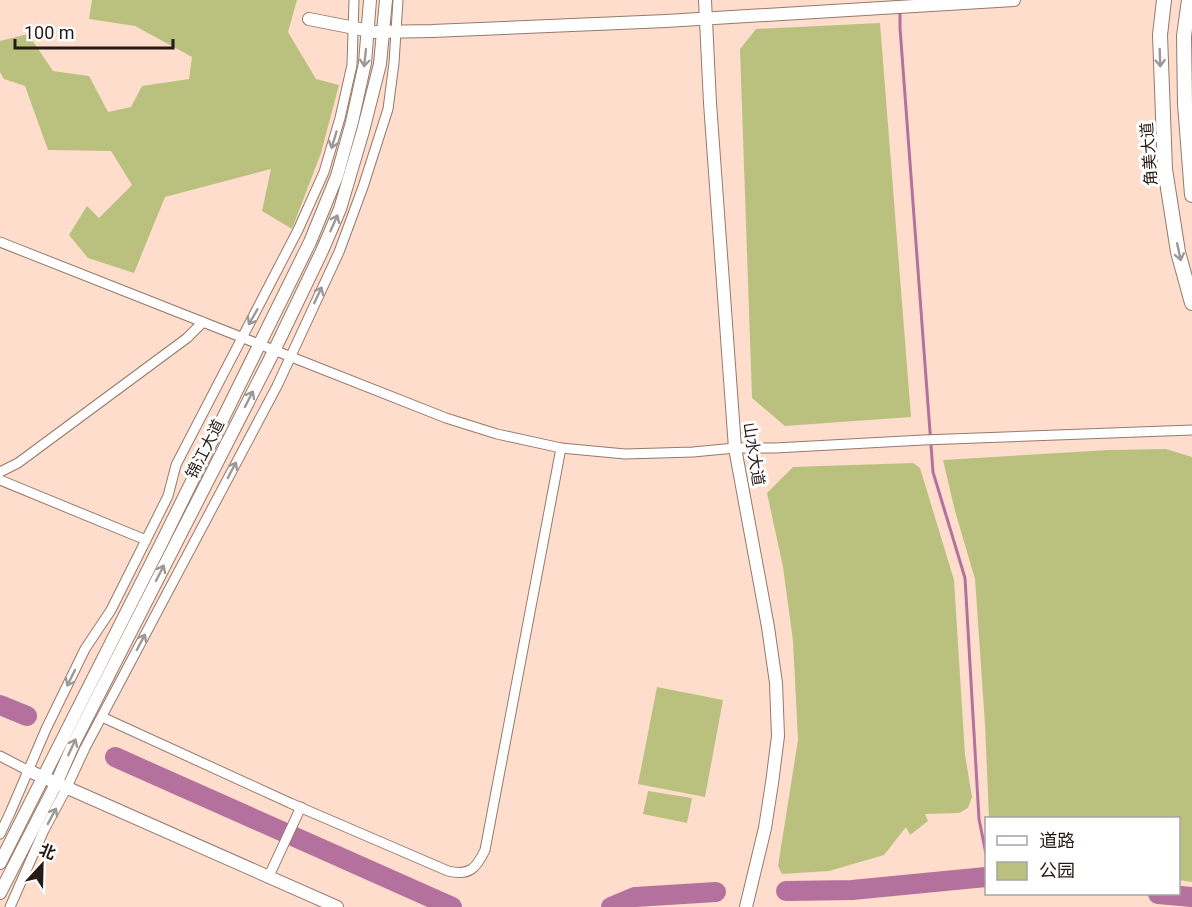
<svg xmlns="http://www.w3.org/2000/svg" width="1192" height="907" font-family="Roboto,'Noto Sans SC',sans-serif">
<rect width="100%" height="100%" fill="#feddcd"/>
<g fill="#bac17f">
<polygon points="92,0 297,0 288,32 316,79 339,85 321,153 292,229 262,211 271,169 165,197 134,273 88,258 69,235 87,206 99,218 132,185 111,151 48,150 25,86 4,79 0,72 0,41 28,34 53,71 89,76 108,112 131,107 142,86 189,79 192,57 135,26 89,19"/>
<polygon points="880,23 911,417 785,426 752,398 740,49 756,29"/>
<polygon points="1166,449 1192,457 1192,882 1179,880 1178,818 989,818 985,724 975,579 955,511 943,460 1109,450"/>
<polygon points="913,463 920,468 954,580 965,755 972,797 968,808 959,813 925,814 928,821 910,835 906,827 884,855 829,871 782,874 778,866 798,740 793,641 783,567 767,493 793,467"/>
<polygon points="657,687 723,700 705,797 638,784"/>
<polygon points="648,791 692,798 687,823 643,814"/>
</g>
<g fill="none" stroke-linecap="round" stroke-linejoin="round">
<polyline stroke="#b5719d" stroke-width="3" points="900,11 900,28 933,472 965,578 979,819 986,854"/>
<g stroke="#b5719d" stroke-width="20">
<polyline points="0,705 27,716"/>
<polyline points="115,757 452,907"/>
<polyline points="786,891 852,890 986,877"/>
<polyline points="1158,894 1192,897"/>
<polyline points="611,907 635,897 716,892"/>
</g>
<g stroke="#96796a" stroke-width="11">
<g id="minor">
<polyline points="0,242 446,418 497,434 561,448 625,454 693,452 735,448 775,448 923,440 1192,430"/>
<polyline points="0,472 18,463 187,338 203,322"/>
<polyline points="0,480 146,540"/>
<path d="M102,717L290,803L448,871C469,876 476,869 485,850L561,448"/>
<polyline points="0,756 27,770"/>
<polyline points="0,834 10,813 46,729 85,649 111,610 168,496 176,465 298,230 324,172 340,118 352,65 354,0"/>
<polyline points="268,878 301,807"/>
<polyline points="10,907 44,830 66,789 85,748 277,386 339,252 363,187 388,109 394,63 398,0"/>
</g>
</g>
<g stroke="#96796a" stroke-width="14">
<g id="tertiary">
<polyline points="705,0 710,103 735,448 768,627 776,683 778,736 772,783 765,828 746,907"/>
<polyline points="309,19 375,32 432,31 666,21 1014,0"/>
<polyline points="27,770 337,907"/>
<polyline points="0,863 160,546 310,242 337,176 352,122 365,63 370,0"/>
<polyline points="0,893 56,784 74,743 274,351 322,251 340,209 363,131 380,64 386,0"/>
</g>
</g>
<g stroke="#96796a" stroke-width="16">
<g id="secondary">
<polyline points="1164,0 1160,35 1165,169 1178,252 1192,303"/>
<polyline points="1189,0 1184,36 1185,104 1192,195"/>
</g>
</g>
<use href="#minor" stroke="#fff" stroke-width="9"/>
<use href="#tertiary" stroke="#fff" stroke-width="12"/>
<use href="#secondary" stroke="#fff" stroke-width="14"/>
</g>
<defs><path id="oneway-shaft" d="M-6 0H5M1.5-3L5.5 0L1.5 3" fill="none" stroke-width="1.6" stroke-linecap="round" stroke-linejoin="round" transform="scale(1.5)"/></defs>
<g stroke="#9d9896">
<use href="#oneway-shaft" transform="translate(365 58) rotate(96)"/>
<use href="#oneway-shaft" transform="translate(1160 58) rotate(88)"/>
<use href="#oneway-shaft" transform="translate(334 140) rotate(107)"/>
<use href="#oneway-shaft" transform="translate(334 223) rotate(-66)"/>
<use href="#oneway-shaft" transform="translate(1179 252) rotate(78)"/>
<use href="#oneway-shaft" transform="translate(318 295) rotate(-65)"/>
<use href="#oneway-shaft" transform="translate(253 317) rotate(120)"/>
<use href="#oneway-shaft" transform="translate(249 399) rotate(-63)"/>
<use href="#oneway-shaft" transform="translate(232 470) rotate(-62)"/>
<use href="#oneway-shaft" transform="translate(160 573) rotate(-63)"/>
<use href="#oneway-shaft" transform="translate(141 642) rotate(-62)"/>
<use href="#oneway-shaft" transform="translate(71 678) rotate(116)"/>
<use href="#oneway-shaft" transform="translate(72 747) rotate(-65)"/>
<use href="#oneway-shaft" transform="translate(52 816) rotate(-62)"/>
</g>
<g text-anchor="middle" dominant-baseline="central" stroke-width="6" stroke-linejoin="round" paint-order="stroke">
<g font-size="16" fill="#261a15" stroke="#fff">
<text transform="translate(1149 154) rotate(-94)">角美大道</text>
<text transform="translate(205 449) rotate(-63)">锦江大道</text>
<text transform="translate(754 454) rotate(81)">山水大道</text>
</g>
</g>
<rect x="985" y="817" width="195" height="78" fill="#ffffff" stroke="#a8a3a1" stroke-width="1.5"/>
<rect x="997" y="836" width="30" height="9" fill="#ffffff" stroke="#a8a3a1" stroke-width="1.5"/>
<text x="1039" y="847" font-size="18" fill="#261a15">道路</text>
<rect x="997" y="862" width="30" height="18" fill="#bac17f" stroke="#a8a3a1" stroke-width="1.5"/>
<text x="1039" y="877" font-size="18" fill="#261a15">公园</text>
<g transform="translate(42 865) rotate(22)" stroke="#ffffff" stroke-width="4.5" paint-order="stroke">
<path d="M0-4.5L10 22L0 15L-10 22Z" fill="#261a15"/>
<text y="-9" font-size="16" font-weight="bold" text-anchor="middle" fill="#261a15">北</text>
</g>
<path d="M15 39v9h158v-9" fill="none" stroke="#261a15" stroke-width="3"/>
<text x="24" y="39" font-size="18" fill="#261a15" stroke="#ffffff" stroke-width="4.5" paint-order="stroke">100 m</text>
</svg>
